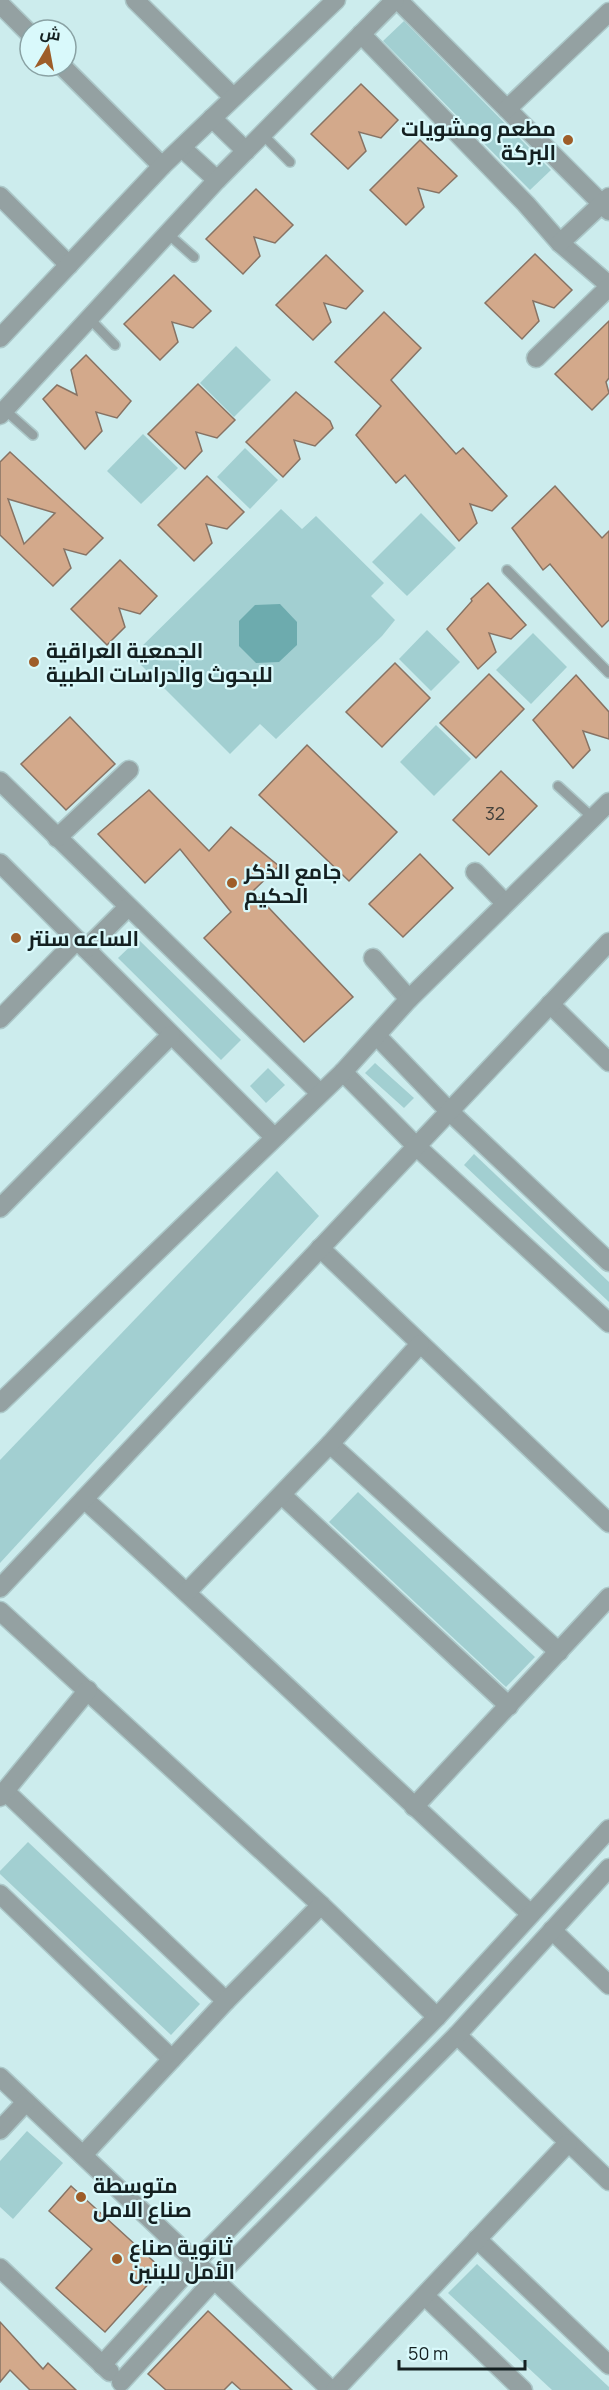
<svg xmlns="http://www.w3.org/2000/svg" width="609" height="2390" font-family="Manrope,Cairo,sans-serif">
<rect width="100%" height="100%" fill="#cceced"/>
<g fill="#a2cfd1">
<polygon points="404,21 551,170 530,190 383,41"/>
<polygon points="236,346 271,380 234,417 200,383"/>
<polygon points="143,434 178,468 141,504 107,471"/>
<polygon points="245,448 278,480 250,509 217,477"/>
<polygon points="281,509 302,529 316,516 384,583 371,596 395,620 382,636 276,739 260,724 230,754 132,656"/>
<polygon points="421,513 456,548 407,596 372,562"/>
<polygon points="427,630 460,662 431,691 399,659"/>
<polygon points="533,633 567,667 531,704 496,670"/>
<polygon points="436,725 471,759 434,796 400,762"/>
<polygon points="138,939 241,1040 221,1060 118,958"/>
<polygon points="375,1063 414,1098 404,1108 365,1073"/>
<polygon points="268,1068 285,1085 266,1103 250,1086"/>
<polygon points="474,1154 609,1282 609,1302 464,1165"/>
<polygon points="277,1171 319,1216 0,1563 0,1460"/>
<polygon points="358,1492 535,1657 506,1687 329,1522"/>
<polygon points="28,1842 200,2004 171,2035 0,1874 0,1871"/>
<polygon points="27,2131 63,2163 13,2219 0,2207 0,2161"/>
<polygon points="477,2264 609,2387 609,2390 552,2390 448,2293"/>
</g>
<polygon fill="#6dabae" points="280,604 297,622 297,645 279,662 256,663 239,646 239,621 255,605"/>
<g fill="#d3a98b" stroke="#877364" stroke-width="1.5" fill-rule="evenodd">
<polygon points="361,84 398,120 381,138 359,132 366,151 348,169 311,134"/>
<polygon points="420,140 457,176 439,193 418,188 424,207 406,225 370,190"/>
<polygon points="256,189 293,225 275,243 254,237 260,256 243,274 206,239"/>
<polygon points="535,254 572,290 554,308 533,301 539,321 522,339 485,303"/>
<polygon points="326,255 363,291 346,309 324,303 331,322 313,340 276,305"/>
<polygon points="174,275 211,311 193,328 172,322 178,342 160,360 124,324"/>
<polygon points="384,312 421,348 391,380 456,454 463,448 507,496 492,511 470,504 477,523 459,541 405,475 396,483 356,435 381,406 335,362"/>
<polygon points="609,321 609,378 606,382 609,393 592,410 555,374"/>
<polygon points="86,355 131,401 117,418 96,412 102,431 85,449 43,399 57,385 77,395 71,370"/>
<polygon points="198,384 235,420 217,438 196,432 202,451 185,469 148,434"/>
<polygon points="296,392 330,421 333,428 315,446 294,440 300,459 283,477 246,442"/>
<path d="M10,452L103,538L86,555L64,549L71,568L53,586L0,535V462ZM8,499L55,513L24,544Z"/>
<polygon points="207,476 244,512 227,529 206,524 212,543 194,561 158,525"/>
<polygon points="555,486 602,538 609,531 609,620 602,627 550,564 543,570 512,528"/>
<polygon points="120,560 157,596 140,614 119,608 125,627 107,645 71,609"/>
<polygon points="488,583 526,625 511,639 489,633 496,652 478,669 447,629 472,601 471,599"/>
<polygon points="395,663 430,698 382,747 346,712"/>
<polygon points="489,674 524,709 476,758 440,723"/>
<polygon points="576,675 609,712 609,739 583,731 590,750 573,768 533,720"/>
<polygon points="70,717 115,764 66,810 21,764"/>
<polygon points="307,745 397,832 349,881 259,795"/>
<polygon points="501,771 537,806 489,855 453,820"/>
<polygon points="149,790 209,851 231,827 279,866 253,891 353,997 304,1042 204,938 231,912 180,849 145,883 98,834"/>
<polygon points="420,854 453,888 403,937 369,904"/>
<polygon points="71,2186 162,2269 105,2332 56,2288 92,2249 49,2211"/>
<polygon points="208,2311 292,2390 241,2390 232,2382 224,2390 166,2390 148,2374"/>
<polygon points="0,2322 43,2369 48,2363 76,2390 30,2390 10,2370 0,2382"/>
</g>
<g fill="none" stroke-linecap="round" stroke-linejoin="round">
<g stroke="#abc7c8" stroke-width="12">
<g id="lane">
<polyline points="263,135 290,162"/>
<polyline points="167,233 194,257"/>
<polyline points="89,318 115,345"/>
<polyline points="5,410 33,435"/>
<polyline points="507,570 609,673"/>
<polyline points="558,786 593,818"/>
</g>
</g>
<g stroke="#abc7c8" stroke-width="21">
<g id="street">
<polyline points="135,0 233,97"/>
<polyline points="398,0 609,211"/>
<polyline points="0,4 30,34"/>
<polyline points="361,34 526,204 560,243 609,285"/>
<polyline points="62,66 162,166"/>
<polyline points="507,109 609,12"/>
<polyline points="212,118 246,151"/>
<polyline points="182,148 217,180"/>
<polyline points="0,196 69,265"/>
<polyline points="560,243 609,197"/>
<polyline points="0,338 162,166 336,0"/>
<polyline points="536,358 609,287"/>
<polyline points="0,415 217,180 395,0"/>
<polyline points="0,781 320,1093"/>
<polyline points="57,838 129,770"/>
<polyline points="0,863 274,1137"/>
<polyline points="475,872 505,903"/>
<polyline points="86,949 128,907"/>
<polyline points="373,958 409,999"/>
<polyline points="550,1004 609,1062"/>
<polyline points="0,1019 77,940"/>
<polyline points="377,1036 449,1111 609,1262"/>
<polyline points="343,1072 416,1146 609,1323"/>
<polyline points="0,1208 171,1035"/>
<polyline points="320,1248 609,1523"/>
<polyline points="0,1403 343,1072 409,999 609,802"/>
<polyline points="330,1444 559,1652"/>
<polyline points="282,1495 509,1706"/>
<path d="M84,1499C235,1635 381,1777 531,1914"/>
<polyline points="0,1588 609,942"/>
<polyline points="187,1592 330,1444 420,1344"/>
<polyline points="0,1611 321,1905 437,2017"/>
<polyline points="5,1791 226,2001"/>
<polyline points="0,1797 88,1690"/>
<polyline points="414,1807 609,1597"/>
<polyline points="0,1894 172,2059"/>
<polyline points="552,1930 609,1985"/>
<polyline points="457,2035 609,2181"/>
<polyline points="0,2077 331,2390"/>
<polyline points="0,2130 26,2102"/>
<polyline points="83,2155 226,2001 321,1905"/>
<polyline points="477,2239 609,2365"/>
<polyline points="0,2268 110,2372"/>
<polyline points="425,2296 523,2390"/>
<polyline points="102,2365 195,2263 437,2017 609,1829"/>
<polyline points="121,2382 214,2280 457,2035 609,1868"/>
<polyline points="335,2390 568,2143"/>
</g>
</g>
<use href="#lane" stroke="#94a1a2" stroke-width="9"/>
<use href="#street" stroke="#94a1a2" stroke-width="18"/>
</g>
<g fill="#9e5d29" stroke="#d9f9fb" stroke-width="2">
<circle cx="568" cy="140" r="6"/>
<circle cx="34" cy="662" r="6"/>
<circle cx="232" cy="883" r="6"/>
<circle cx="16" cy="938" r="6"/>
<circle cx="81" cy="2197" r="6"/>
<circle cx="117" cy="2259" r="6"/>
</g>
<g text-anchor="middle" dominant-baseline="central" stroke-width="4.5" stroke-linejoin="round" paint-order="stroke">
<g font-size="18" fill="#44423c">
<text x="495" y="813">32</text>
</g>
<g font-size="21" font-weight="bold" fill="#142021" stroke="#d9f9fb" text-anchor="start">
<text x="556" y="128" text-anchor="end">مطعم ومشويات<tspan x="556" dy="24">البركة</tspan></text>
<text x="46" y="650">الجمعية العراقية<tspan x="46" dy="24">للبحوث والدراسات الطبية</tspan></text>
<text x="244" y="871">جامع الذكر<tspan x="244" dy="24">الحكيم</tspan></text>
<text x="28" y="938">الساعه سنتر</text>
<text x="93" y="2185">متوسطة<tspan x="93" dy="24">صناع الامل</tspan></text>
<text x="129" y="2247">ثانوية صناع<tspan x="129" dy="24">الأمل للبنين</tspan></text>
</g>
</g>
<g transform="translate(48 48) rotate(10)"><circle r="28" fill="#d9f9fb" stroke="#8aa2a4" stroke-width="1.5"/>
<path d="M0-4.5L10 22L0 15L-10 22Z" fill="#9e5d29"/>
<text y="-9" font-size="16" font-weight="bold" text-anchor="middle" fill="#142021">ش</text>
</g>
<path d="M399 2360v9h126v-9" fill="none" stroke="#142021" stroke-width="3"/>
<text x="408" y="2360" font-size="18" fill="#142021" stroke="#d9f9fb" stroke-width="4.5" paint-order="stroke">50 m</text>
</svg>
